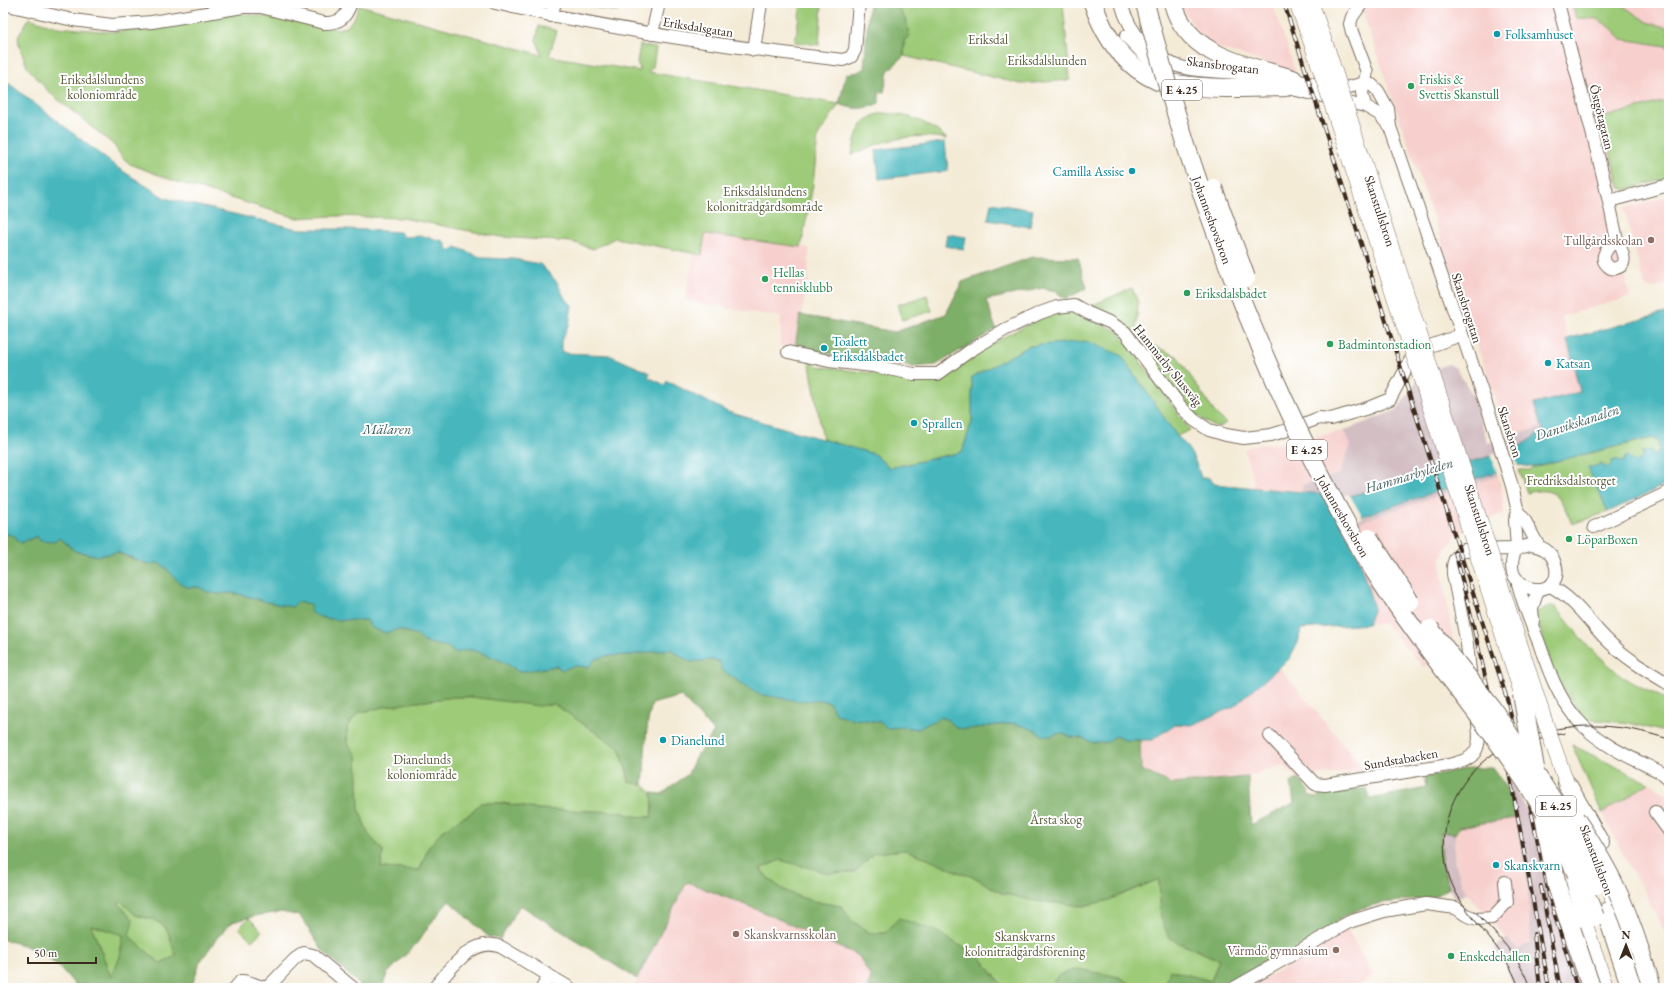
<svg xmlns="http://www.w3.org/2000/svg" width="1672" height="991" font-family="'EB Garamond',serif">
<rect width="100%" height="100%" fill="#fff"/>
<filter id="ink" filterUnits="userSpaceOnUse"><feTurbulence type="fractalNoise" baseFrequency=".025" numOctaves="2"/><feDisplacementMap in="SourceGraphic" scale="8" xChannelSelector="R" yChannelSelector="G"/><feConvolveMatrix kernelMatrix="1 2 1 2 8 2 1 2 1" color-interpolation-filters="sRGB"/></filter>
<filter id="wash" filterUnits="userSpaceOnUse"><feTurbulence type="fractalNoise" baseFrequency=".012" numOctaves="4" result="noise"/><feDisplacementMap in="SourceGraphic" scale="16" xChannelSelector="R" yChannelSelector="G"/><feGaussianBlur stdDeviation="0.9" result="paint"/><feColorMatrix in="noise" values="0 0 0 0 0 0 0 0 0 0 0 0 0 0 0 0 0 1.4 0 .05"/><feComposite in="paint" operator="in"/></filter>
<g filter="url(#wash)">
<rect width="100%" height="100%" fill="#f4ebd7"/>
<g fill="#f7d0cd">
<polygon points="1179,3 1272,3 1286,42 1295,72 1206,44"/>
<polygon points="1367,3 1572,3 1576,18 1597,19 1610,27 1622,39 1666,46 1669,50 1669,100 1630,110 1618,182 1621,188 1609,202 1630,297 1562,316 1580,392 1534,404 1541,427 1509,438 1361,7"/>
<polygon points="1619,3 1669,3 1669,28 1647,22"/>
<polygon points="1669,196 1669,284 1650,289 1645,287 1624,208"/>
<polygon points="705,234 809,248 808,279 795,348 780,346 781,317 685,301 694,253 702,255"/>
<polygon points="1343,431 1351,445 1339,474 1303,485 1303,491 1253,488 1253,478 1244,450 1252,445 1283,443"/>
<polygon points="1498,476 1501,485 1504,513 1457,535 1447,546 1441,557 1442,575 1454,644 1424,668 1384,623 1368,624 1374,608 1358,555 1359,522"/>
<polygon points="1279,667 1366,771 1317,775 1304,784 1283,765 1248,777 1172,784 1141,770 1140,740 1153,740 1159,734 1169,730 1174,724 1233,707"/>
<polygon points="1649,783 1669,795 1669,941 1642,887 1631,870 1602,813"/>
<polygon points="1515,818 1528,888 1532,942 1517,950 1467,893 1458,872 1454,852 1455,834 1459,827"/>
<polygon points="687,882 763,912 859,956 871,978 866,988 633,988"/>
<polygon points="1347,928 1373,976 1355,988 1247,988 1302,958 1325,942"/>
</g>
<g fill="#d2bec3">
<polygon points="1448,364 1456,368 1472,394 1488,443 1541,427 1544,430 1516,449 1327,502 1323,494 1303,491 1302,485 1339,474 1351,445 1343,431 1397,410 1421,375"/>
<polygon points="1497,472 1498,476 1359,522 1359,530 1341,524"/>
<polygon points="1507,775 1538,829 1550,887 1569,954 1581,988 1514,988 1507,968 1495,948 1507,938 1517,950 1531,942 1528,888"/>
<polygon points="1441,832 1455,834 1454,852 1455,862 1462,883 1467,893 1455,899 1449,888 1442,863"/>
</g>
<g fill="#9dcb78" stroke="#6c7a4b">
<polygon points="594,3 620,3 618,12 592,7"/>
<polygon points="801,3 822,3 819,45 795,42"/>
<polygon points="896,3 1063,3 1070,80 1021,84 904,56 904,40 909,36 907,23"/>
<polygon points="1572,3 1619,3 1647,22 1669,28 1669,50 1666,46 1622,39 1610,27 1597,19 1576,18"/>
<polygon points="359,5 542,55 536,40 539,26 557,31 549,56 639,71 640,69 637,62 640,45 656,48 653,67 648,72 839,104 818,136 813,185 801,247 705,234 702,255 615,238 593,249 572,242 501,237 402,218 333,216 297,218 177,182 130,164 121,156 114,145 50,93 27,67 19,45 18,37 29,18 57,27 112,32 152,28 237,13 277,18 337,29 347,27 355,16"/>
<polygon points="1669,100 1669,178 1626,190 1621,188 1618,182 1601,118"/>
<path d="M883,113C908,114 929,122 947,139C913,132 882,140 852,155C856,134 860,117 883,113Z"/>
<polygon points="1132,288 1138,302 1136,336 1092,312 1090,306"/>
<polygon points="927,295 932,311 902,320 897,305"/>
<path d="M1068,311C1086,319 1104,323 1120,333L1190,430L1177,436L1121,355L972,377V421L962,452L890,468L874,454L823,440L809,359L817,366L902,377L935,379L1007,335L1052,313Z"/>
<path d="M1140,343H1147L1177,356L1215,413L1226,423L1218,428C1186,416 1160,370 1140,343Z"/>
<path d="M1652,438L1658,441C1660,448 1660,453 1653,456L1642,452L1643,456L1640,460L1635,462L1625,457L1624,461L1608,467L1589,468L1608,512L1572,524C1561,499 1557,485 1527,493L1519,470H1529L1533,467Z"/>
<polygon points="1552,606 1556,607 1584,642 1622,677 1669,701 1669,733 1629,723 1584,719 1556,679 1536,617 1536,612"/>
<polygon points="454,697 472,697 549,705 554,704 619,748 627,772 629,782 643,785 652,793 653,807 651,817 632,816 620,812 534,809 504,803 480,803 470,814 458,820 428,848 420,870 381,868 383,851 368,834 359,809 357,756 347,742 347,727 358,713 388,706"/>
<polygon points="1572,745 1649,783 1602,813"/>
<path d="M905,850L930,859L958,872L976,878L1001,893L1083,906L1109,900L1159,879L1161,918L1179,943L1219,960L1211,981L1170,971L1165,988H1150L1131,985L1119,977L1077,969L1059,975L1048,988H1004L977,953L959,945L885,933H870L852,921L841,906C809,901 781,896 760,868L780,860L802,866L855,872L874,853Z"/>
<polygon points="121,901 135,915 155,920 167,929 176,956 160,963 129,936 119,904"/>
<polygon points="249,918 262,931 252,941 239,928"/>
<polygon points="91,925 123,935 120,957 111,977"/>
</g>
<g fill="#7eaf68" stroke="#5c6c43" fill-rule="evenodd">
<path d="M869,3H896L907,23L909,37L904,40V56L888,71L884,92L879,93V103C863,110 855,110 839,104L846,74L858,72L864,68Z"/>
<polygon points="1032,257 1078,258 1087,288 1066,299 1055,291 1043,288 986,300 996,329 936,365 913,367 795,348 800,315 895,332 946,314 962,282"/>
<path d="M3,533L29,540L37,536L60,538L75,551L99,556L117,552L127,557L148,564L158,563L165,567L179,582L187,587H198L217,594L227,593L239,594L263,601L292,607L297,602L311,604L338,619L367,620L372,628L385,633L398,629L417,635L424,642L448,647L455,653C460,652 466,649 470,650C481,651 511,664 518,672L556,666L563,670L573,666L589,667L594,660L605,656L630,655L670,649L690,662L712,660L719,661L722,665L720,669L758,694L822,700L829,702L836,714L850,718L880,722L888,728L905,727L918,729L941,717L950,721L956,728L967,729L1014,723L1035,730L1042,735L1050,736L1061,733L1071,737L1082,738L1094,743L1115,736L1125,740H1140L1141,770L1172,784L1248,777L1251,825L1294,803L1291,783L1298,779L1310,791L1309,795L1318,798L1319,794L1367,788L1370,799L1426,788L1424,777L1469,768H1492L1511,793L1515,818L1459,827L1455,834L1441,832L1442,863L1449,888L1431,898L1382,903L1362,908L1345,916L1305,945L1224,988H1165L1170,970L1211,981L1219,960L1197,950L1179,943L1168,936L1161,918L1159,879L1109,900L1083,906L1035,901L1001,893L976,878L958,872L930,859L905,850L874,853L855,872L828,873L780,860L760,869C781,896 809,901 841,906L852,921L870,933H885L899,918L936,931L959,945L977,953L1004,988H867L871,978L859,956L763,912L687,882L637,979L520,905L500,939L489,937L449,901L434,919L417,943L387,974L382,988H363L322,950L300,916L282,912L260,915L232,922L217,938L200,962L191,988H77C66,972 48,955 30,948C22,944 12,942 3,940ZM681,696L714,732L695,758L688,774L662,794L652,793L653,807L651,817L632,816L620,812L534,809L504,803H480L470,814L458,820L440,833L428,848L420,870L381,868L383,851L368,834L359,809L357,756L347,742V727L358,713L388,706L454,697H472L538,706L554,704L619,748L627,772L629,782L643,785C646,757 644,731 652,704ZM121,901L135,915L155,920L167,929L176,956L160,963L129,936L133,920L119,904ZM91,925L123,935L120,957L111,977Z"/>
<polygon points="1077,969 1119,977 1131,985 1150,988 1048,988 1059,975"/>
</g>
<g fill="#47b7bd" stroke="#41706e">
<path d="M3,79L118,168L165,198L298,229H347L400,232L404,237L423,236L443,241V243H446V249L452,250L456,247L483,258L513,259L540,264L557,282L564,297L572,305L569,325L568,326L561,341V351L566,353L609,355L650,373L648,377L665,385L667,381L728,412L874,454L890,468L962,452L972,421V377L1029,346L1086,341L1121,355L1177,436C1189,446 1197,463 1201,478H1210L1214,484L1323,494L1328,502L1516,449L1544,430L1541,427L1534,404L1580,392L1567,339L1669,312V483L1608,512L1588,468L1602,464L1604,467H1608L1611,465L1612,461L1618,459L1620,462L1624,461L1625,457L1628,456L1631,460L1635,462L1640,460L1643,456L1642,452L1651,450L1653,456C1660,454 1660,448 1658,441L1652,438L1647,439L1540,465L1533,467L1518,465L1341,523L1358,555L1374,608L1368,624L1301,629L1298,643L1290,658L1233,707L1192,725L1174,724C1170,732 1161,731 1153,740H1125L1115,736L1108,742L1094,743L1082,738L1071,737L1061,733L1050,736L1042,735L1035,730L1014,723L967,729L956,728L950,721L941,717L918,729L905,727L887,728L880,722L850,718L836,714L829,702L822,700L798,701L758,694L720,669L721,665L719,661L712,660L690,662L670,649L630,655L605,656L594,660L589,667L573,666L563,670L556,666L518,672C511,664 481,651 470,650C466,649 460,652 455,653L448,647L424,642L417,635L398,629L386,633L372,628L367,620C352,620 320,622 310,611L311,604L297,602L292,607L263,601L239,594L227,593L218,594L208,592L198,587H187L179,582L165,567L158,563L148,564L117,552L99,556L75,551L60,538L56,542L40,541L37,536L20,543L16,540L15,536L3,533Z"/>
<polygon points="945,142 948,171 879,179 876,150"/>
<polygon points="991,203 1033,210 1030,227 988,220"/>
<polygon points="947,234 966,237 964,249 945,246"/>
</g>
<g fill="#f4ebd7">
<polygon points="1512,448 1518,467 1497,474 1491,454"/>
<polygon points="1349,494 1363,518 1344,525 1328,500"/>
</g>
</g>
<g filter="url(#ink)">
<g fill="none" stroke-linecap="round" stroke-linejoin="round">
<g stroke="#7c6e5f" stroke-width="14">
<g id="minor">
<path d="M495,3C610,29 726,47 843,60L851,57L855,50L859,3"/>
<path d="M1121,3C1129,33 1153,61 1185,68C1206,72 1233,72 1256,74"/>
<polyline points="1362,3 1352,17 1350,24 1352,32 1367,72 1362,93 1365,106"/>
<path d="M1558,3C1576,74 1597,144 1612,216C1613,222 1615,229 1616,236C1618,245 1632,264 1616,268C1613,269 1610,268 1608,266C1597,257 1610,245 1617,238"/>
<path d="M3,4L73,20L112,25L152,22L243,7H261L324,23C340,23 345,19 351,3"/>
<polyline points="551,16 555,3"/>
<polyline points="652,34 659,3"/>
<polyline points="1126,36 1150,61 1166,70"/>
<polyline points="754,50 761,3"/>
<polyline points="1286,78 1327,87 1345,88 1365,83 1372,85 1378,91 1388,109 1390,127 1491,418 1512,486 1518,512 1524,519 1538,545"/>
<polyline points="1279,86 1365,106 1379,114 1390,127"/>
<polyline points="1609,201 1669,185"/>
<polyline points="788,352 829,361 873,366 914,374 938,374 971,350 1006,329 1040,313 1057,307 1074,305 1088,313 1111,323 1125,332 1181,407 1194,420 1209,430 1226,435 1244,438 1271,435 1291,429 1319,418 1331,419 1368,408 1390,399 1411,359 1430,346 1461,335"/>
<polyline points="1594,527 1669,492"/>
<path d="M1530,545C1541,546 1550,550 1554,561C1571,602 1494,598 1516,549Z"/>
<polyline points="1517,548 1515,520 1518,512"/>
<path d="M1517,579C1522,603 1530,620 1539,643C1548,669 1558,698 1577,719C1599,745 1632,758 1662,773L1669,779"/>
<path d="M1550,586C1574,598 1588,621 1606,639C1624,657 1647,671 1669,684"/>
<polyline points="1533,621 1532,608 1538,590"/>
<path d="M1471,680L1467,644L1453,574C1452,562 1455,556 1464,550L1516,549"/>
<path d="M1270,736L1315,784L1325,785L1449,765C1455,763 1462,762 1467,759C1483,751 1479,731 1477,716"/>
<polyline points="1655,812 1669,831"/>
<path d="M235,988L241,981C250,980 257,988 268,987"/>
<polyline points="267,988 295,959 304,953 313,955 353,988"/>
<path d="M434,988C450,970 473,935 501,947L570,988"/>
<polyline points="542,988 549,976"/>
<polyline points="1234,988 1349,922 1384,911 1426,904 1456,908 1466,915 1477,919 1492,918 1507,902 1505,882"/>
</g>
</g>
<g stroke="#7c6e5f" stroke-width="16">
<g id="major">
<polyline points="1297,3 1316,56"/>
<polyline points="1311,3 1328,51"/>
<polyline points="1612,898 1642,988"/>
<polyline points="1584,920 1606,988"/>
</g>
</g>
<g stroke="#7c6e5f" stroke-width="20">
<g id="highway">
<path d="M1093,3C1104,36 1124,66 1158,81C1163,83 1170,83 1176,84C1212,90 1250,88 1286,87"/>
<polyline points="1145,3 1152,30"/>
<path d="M1173,3C1187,57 1247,65 1293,79"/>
<polyline points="1567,784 1600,843"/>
<polyline points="1606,912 1631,988"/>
</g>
</g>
<use href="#minor" stroke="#fff" stroke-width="12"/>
<use href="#major" stroke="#fff" stroke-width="15"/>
<use href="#highway" stroke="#fff" stroke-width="18"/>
<g stroke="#3b2a1e" stroke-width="1">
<polyline points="1496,758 1529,742 1565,733"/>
<path d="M1475,911C1497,937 1519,954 1530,988"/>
<path d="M1519,988C1505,943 1461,918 1448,873C1441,848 1444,819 1456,796C1484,740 1554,721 1613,727C1632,728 1651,734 1669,739"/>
</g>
<g stroke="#3b2a1e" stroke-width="4">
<g id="rail">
<polyline points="1284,3 1508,702 1550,899 1577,988"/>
<polyline points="1455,552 1465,591 1495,718 1503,743 1515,802 1549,988"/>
<polyline points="1541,886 1560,988"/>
<polyline points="1534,934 1540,988"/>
</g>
</g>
<use href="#rail" stroke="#fff" stroke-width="2.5" stroke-dasharray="8" stroke-linecap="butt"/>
<g stroke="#7c6e5f" stroke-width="16" stroke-linecap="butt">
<g id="major-bridge">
<polyline points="1328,51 1544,719 1567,784"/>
<polyline points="1316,56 1417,366 1525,704"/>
<polyline points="1574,882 1584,920"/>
</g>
</g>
<g stroke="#7c6e5f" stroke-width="20" stroke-linecap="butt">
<g id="highway-bridge">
<path d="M1152,30C1184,150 1225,266 1275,380C1306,449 1339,516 1380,580C1427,654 1488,721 1535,796C1560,834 1578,875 1595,917"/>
<polyline points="1213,188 1246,278"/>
<polyline points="1369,538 1410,602"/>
<polyline points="1430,629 1491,707 1560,811 1576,842 1596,885"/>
<polyline points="1522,694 1535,768"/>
<path d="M1575,818C1589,839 1603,861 1614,884C1630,917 1641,953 1652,988"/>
<polyline points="1545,821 1557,886 1591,987"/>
</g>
</g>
<use href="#major-bridge" stroke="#fff" stroke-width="15"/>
<use href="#highway-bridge" stroke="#fff" stroke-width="18"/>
</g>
</g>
<g fill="#0f9aa8" stroke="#fff" stroke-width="1.5">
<circle cx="1497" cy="34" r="4"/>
<circle cx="1132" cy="171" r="4"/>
<circle cx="824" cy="348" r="4"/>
<circle cx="1548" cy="363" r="4"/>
<circle cx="914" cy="423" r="4"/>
<circle cx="663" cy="740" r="4"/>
<circle cx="1496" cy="865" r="4"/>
</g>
<g fill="#2e9e5b" stroke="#fff" stroke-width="1.5">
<circle cx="1411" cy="86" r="4"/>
<circle cx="765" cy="279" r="4"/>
<circle cx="1187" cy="293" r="4"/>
<circle cx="1330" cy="344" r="4"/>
<circle cx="1569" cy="539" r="4"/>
<circle cx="1451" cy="956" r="4"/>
</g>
<g fill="#8d6e63" stroke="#fff" stroke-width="1.5">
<circle cx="1651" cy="240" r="4"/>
<circle cx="736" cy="934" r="4"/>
<circle cx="1336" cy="950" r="4"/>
</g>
<g text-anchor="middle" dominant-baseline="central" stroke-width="4" stroke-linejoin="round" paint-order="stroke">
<g fill="#fff" stroke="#766a62" stroke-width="1">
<rect x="1162" y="80" width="40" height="20" rx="3"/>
<rect x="1287" y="440" width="40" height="20" rx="3"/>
<rect x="1536" y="796" width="40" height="20" rx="3"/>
</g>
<g font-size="12" font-weight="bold" fill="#3b2a1e">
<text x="1182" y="90">E 4.25</text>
<text x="1307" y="450">E 4.25</text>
<text x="1556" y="806">E 4.25</text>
</g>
<g font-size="13" fill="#3b2a1e" stroke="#fff">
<text transform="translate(698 27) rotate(9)">Eriksdalsgatan</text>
<text transform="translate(1223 65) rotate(7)">Skansbrogatan</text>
<text transform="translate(1602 117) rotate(76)">Östgötagatan</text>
<text transform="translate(1380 211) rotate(72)">Skanstullsbron</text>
<text transform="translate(1212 220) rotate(70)">Johanneshovsbron</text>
<text transform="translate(1467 308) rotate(72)">Skansbrogatan</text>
<text transform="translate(1168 365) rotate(51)">Hammarby Slussväg</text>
<text transform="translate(1510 432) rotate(72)">Skansbron</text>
<text transform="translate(1343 516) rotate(60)">Johanneshovsbron</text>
<text transform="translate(1480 520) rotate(72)">Skanstullsbron</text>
<text transform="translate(1401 759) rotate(-10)">Sundstabacken</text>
<text transform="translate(1597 860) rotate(69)">Skanstullsbron</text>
</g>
<g font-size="13" fill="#0d838f" stroke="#fff" text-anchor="start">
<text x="1505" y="34">Folksamhuset</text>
<text x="1124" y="171" text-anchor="end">Camilla Assise</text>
<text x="832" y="341">Toalett<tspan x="832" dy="15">Eriksdalsbadet</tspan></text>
<text x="1556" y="363">Katsan</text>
<text x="922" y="423">Sprallen</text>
<text x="671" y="740">Dianelund</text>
<text x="1504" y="865">Skanskvarn</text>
</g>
<g font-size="13" fill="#585a39" stroke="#fff">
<text x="988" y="39">Eriksdal</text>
<text x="1047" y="60">Eriksdalslunden</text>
<text x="102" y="79">Eriksdalslundens<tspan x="102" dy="15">koloniområde</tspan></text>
<text x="765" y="191">Eriksdalslundens<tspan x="765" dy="15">koloniträdgårdsområde</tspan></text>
<text x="1571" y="480">Fredriksdalstorget</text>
<text x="422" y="759">Dianelunds<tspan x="422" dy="15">koloniområde</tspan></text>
<text x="1056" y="819">Årsta skog</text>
<text x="1025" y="936">Skanskvarns<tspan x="1025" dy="15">koloniträdgårdsförening</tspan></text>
</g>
<g font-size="13" fill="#27864d" stroke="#fff" text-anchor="start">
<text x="1419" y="79">Friskis &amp;<tspan x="1419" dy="15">Svettis Skanstull</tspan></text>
<text x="773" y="272">Hellas<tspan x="773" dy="15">tennisklubb</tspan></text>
<text x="1195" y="293">Eriksdalsbadet</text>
<text x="1338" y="344">Badmintonstadion</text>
<text x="1577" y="539">LöparBoxen</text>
<text x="1459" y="956">Enskedehallen</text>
</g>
<g font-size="13" fill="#785e54" stroke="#fff" text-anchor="end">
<text x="1643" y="240">Tullgårdsskolan</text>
<text x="744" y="934" text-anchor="start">Skanskvarnsskolan</text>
<text x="1328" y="950">Värmdö gymnasium</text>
</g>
<g font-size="14" font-style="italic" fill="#40625e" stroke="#fff">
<text transform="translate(1577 422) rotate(-18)">Danvikskanalen</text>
<text x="387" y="429">Mälaren</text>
<text transform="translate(1409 475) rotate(-17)">Hammarbyleden</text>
</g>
</g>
<rect width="1672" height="991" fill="none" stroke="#fff" stroke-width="16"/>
<g transform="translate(1626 945)" stroke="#ffffff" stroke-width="3" paint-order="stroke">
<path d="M0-3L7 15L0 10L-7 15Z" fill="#3b2a1e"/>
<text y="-6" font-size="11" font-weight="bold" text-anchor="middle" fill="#3b2a1e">N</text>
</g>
<path d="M28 957v6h68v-6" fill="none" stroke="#3b2a1e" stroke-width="2"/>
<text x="34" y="957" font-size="12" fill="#3b2a1e" stroke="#ffffff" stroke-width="3" paint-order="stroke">50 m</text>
</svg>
